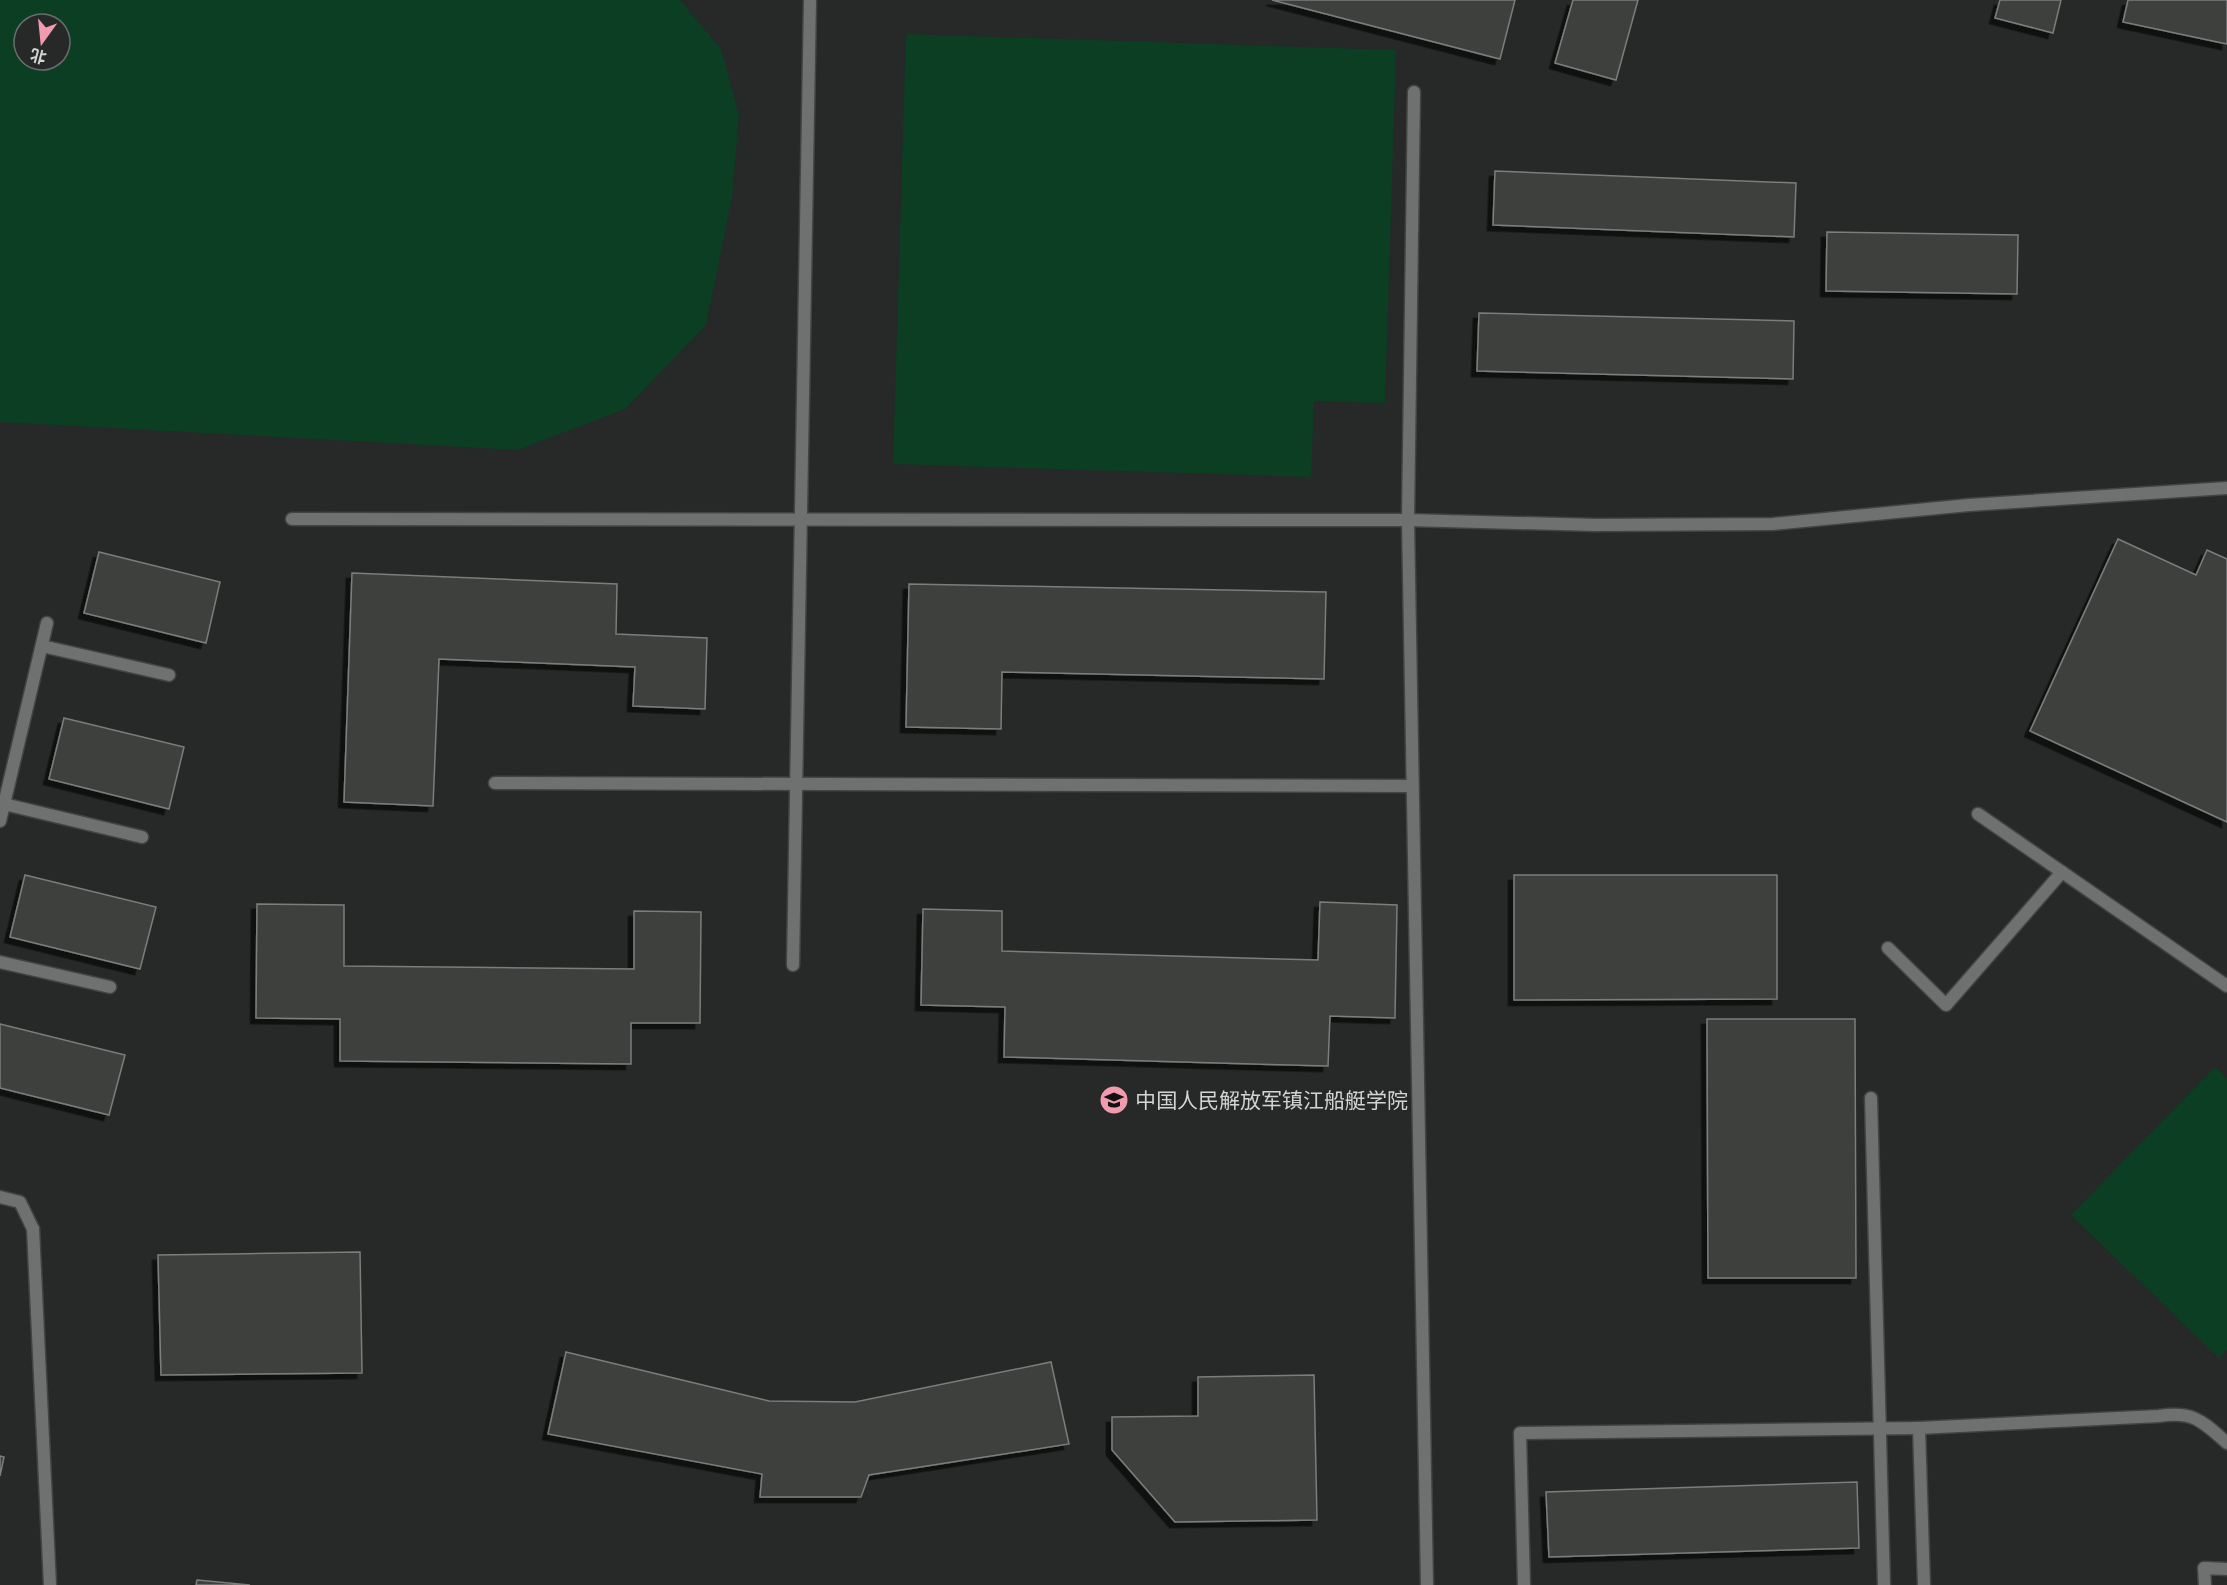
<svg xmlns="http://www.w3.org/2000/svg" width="2227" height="1585" font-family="'IBM Plex Serif','Noto Sans SC',serif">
<defs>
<filter id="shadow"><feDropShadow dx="-5.5" dy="5.5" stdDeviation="0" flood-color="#0009"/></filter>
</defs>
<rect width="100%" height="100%" fill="#262927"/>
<g fill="#0b3e23" fill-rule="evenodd">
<path d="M0,0H680L721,49L739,115L732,197L706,325L625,409L518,450L0,422ZM24,24H60V60H24Z"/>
<polygon points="906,34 1396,50 1385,403 1314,401 1311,477 893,464"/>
<polygon points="2215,1067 2227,1078 2227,1350 2219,1358 2071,1215"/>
</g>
<g fill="#3c3f3d" stroke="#7b7e7c" stroke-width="1.5" filter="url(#shadow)">
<polygon points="1272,0 1515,0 1500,59"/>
<polygon points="1573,0 1638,0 1616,80 1555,63"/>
<polygon points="2000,0 2061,0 2053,33 1995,18"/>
<polygon points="2128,0 2227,0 2227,44 2123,22"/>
<polygon points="1495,171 1796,183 1794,237 1493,225"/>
<polygon points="1827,232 2018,235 2017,294 1826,291"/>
<polygon points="1479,313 1794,321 1793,379 1477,371"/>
<polygon points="2118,539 2196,575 2207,550 2227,559 2227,822 2030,731"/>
<polygon points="99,552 220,582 206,643 84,613"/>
<polygon points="352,573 617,584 616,634 707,638 705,709 633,706 635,667 439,659 433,806 344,802"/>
<polygon points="909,584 1326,592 1324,679 1002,672 1001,729 906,727"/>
<polygon points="64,718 184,747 169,809 49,779"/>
<polygon points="25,875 156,907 140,969 10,937"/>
<polygon points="1514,875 1777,875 1777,999 1514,1000"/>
<polygon points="1320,902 1397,905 1395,1018 1330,1016 1328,1066 1004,1057 1005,1007 921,1005 923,909 1002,911 1002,951 1318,960"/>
<polygon points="257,904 344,905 344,966 634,969 634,911 701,912 700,1023 631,1023 631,1064 340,1061 340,1019 256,1018"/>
<polygon points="1707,1019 1855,1019 1856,1278 1708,1278"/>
<polygon points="0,1024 125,1055 109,1115 0,1088"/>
<polygon points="360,1252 362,1373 161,1375 158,1255"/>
<polygon points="566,1352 769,1401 855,1402 1051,1362 1069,1444 869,1475 861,1497 760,1497 762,1474 548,1434"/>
<polygon points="1314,1375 1317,1520 1175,1522 1112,1450 1112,1417 1198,1416 1198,1377"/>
<polygon points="0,1456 4,1457 0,1476"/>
<polygon points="1857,1482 1859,1548 1549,1557 1546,1492"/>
<polygon points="197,1580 250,1585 196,1585"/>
</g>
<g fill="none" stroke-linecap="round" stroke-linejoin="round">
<g stroke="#424443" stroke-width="15">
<g id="service">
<polyline points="42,646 169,675"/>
<polyline points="4,804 142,837"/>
<polyline points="1978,814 2227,986"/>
<polyline points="0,821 47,623"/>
<polyline points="1888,948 1946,1005 2062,872"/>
<polyline points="0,962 110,987"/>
<polyline points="1871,1098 1884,1585"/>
<polyline points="0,1197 20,1202 33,1229"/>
<polyline points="1524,1585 1520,1433 1919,1428"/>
<path d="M1924,1585L1919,1428L2159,1416C2194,1411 2202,1421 2227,1443"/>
<polyline points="2205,1585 2204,1568 2227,1569"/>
</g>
</g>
<g stroke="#424443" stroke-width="15">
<g id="minor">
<polyline points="1414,92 1408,520 1427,1585"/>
<polyline points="292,519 1408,520 1596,525 1773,524 1969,505 2227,488"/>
<polyline points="495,783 1412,786"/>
<polyline points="793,965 810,0"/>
<polyline points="33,1229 50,1585"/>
</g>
</g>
<use href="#service" stroke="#6f7170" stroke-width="12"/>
<use href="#minor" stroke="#6f7170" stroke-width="12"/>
</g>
<defs>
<g id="university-disc" transform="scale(1.5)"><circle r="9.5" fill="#f29aae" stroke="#262927"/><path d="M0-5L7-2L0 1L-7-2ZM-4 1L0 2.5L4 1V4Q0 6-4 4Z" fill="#111"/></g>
</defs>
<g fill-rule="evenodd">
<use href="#university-disc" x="1114" y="1100"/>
</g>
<g text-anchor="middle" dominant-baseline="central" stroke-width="6" stroke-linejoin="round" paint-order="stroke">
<g font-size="21" fill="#d3d4d3" stroke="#262927" text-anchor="start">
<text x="1135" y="1100">中国人民解放军镇江船艇学院</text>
</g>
</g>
<g transform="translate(42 42) rotate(195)"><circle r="28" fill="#262927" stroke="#6b6d6c" stroke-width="1.5"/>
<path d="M0-4.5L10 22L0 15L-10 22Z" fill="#f29aae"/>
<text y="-9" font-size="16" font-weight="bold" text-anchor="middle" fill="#d3d4d3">北</text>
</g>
</svg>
